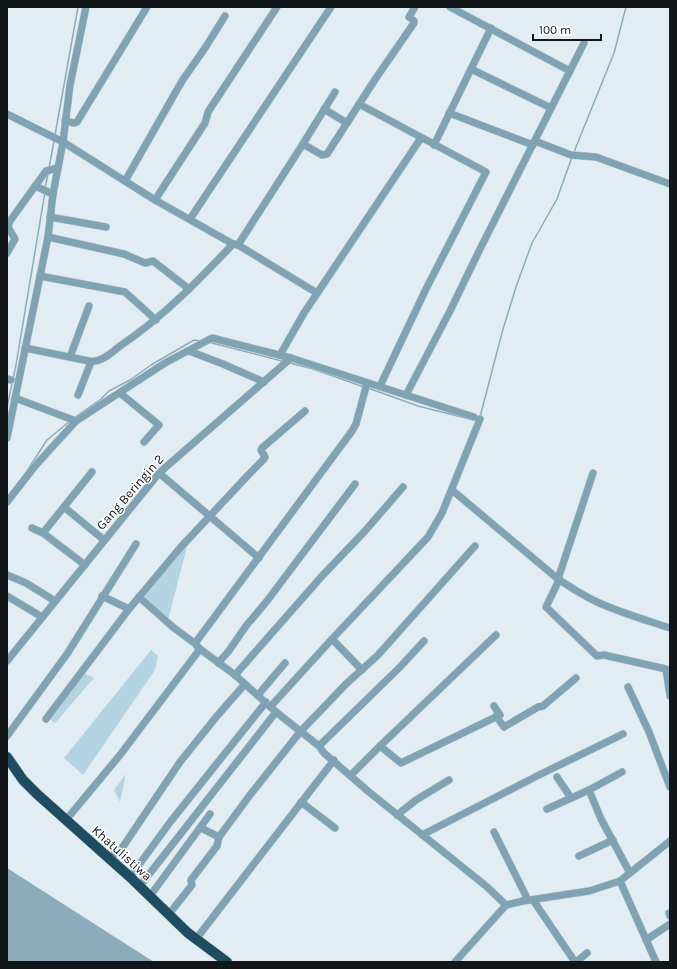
<svg xmlns="http://www.w3.org/2000/svg" width="677" height="969" font-family="Karla,sans-serif">
<rect width="100%" height="100%" fill="#e1edf3"/>
<g fill="#b4d3e3">
<polygon points="189,539 167,624 141,601"/>
<polygon points="151,650 158,656 155,670 83,775 64,758"/>
<polygon points="84,673 94,678 55,723 48,718"/>
<polygon points="126,774 120,802 114,790"/>
</g>
<polygon fill="#8cabbb" points="7,868 154,962 7,962"/>
<g fill="none" stroke-linecap="round" stroke-linejoin="round">
<g stroke="#8cabbb" stroke-width="1.5">
<polyline points="55,135 78,7"/>
<polyline points="574,152 614,53 626,7"/>
<polyline points="49,168 54,141"/>
<polyline points="45,188 48,174"/>
<polyline points="208,342 282,361"/>
<polyline points="290,363 313,369 364,387"/>
<polyline points="368,388 418,406 477,421"/>
<polyline points="7,407 16,365 45,192"/>
<polyline points="480,417 503,329 517,284 532,243 557,199 572,157"/>
<polyline points="74,418 101,399 109,391 130,380 151,365 194,340 201,341"/>
<polyline points="27,471 47,440 70,421"/>
</g>
<g stroke="#c0cbd0" stroke-width="8">
<g id="minor">
<polyline points="450,7 570,71"/>
<polyline points="471,69 551,108"/>
<polyline points="359,104 486,172 426,289 380,386"/>
<polyline points="324,109 347,123"/>
<polyline points="449,113 533,145"/>
<path d="M7,114L63,142L155,200L233,244C198,281 163,317 120,346C111,353 101,363 89,361L25,348"/>
<polyline points="65,121 74,123 77,122 147,7"/>
<polyline points="535,141 571,155 596,157 670,184"/>
<polyline points="303,144 322,155 327,154 376,78 414,23 414,21 409,17 415,7"/>
<polyline points="434,145 491,28"/>
<polyline points="125,181 182,81 205,48 225,16"/>
<polyline points="35,186 53,194"/>
<polyline points="155,200 205,123 208,112 277,7"/>
<polyline points="50,217 106,227"/>
<polyline points="190,219 331,7"/>
<polyline points="48,237 124,254 145,263 153,261 189,289"/>
<polyline points="234,244 238,245 317,293"/>
<polyline points="238,245 301,147 335,92"/>
<polyline points="7,253 15,239 8,227 10,221 46,171 58,168"/>
<polyline points="40,276 125,292 156,320"/>
<polyline points="189,351 223,364 264,382"/>
<polyline points="280,355 304,313 421,138"/>
<polyline points="70,357 89,306"/>
<polyline points="7,379 11,380"/>
<polyline points="120,393 159,425 144,442"/>
<polyline points="78,395 91,362"/>
<polyline points="406,395 450,311 479,251 584,43"/>
<polyline points="76,421 165,363 212,338 291,358 474,417"/>
<polyline points="7,438 48,237 53,194 63,142 70,85 86,7"/>
<polyline points="159,473 259,558"/>
<path d="M452,490L558,579C570,587 584,596 597,602C621,613 646,620 670,628"/>
<polyline points="7,502 35,466 76,421 15,398"/>
<polyline points="64,507 104,540"/>
<polyline points="32,528 43,533 85,565"/>
<polyline points="43,533 92,472"/>
<polyline points="7,575 26,583 55,601"/>
<polyline points="558,579 593,473"/>
<polyline points="559,580 546,607 597,656 604,655 666,669 670,696"/>
<polyline points="7,596 42,617"/>
<polyline points="102,596 129,609"/>
<polyline points="139,597 174,628 193,642 196,642 196,645 200,649 235,675 276,712 319,746 324,753 369,792 486,886 506,905"/>
<polyline points="332,639 362,670"/>
<polyline points="196,642 352,431 356,424 367,383"/>
<polyline points="7,661 159,473 291,358"/>
<polyline points="218,663 228,652 246,626 267,601 355,484"/>
<polyline points="235,675 322,576 365,531 403,487"/>
<polyline points="628,687 649,732 670,787"/>
<polyline points="258,695 285,663"/>
<polyline points="271,706 332,639 428,537 442,513 480,419"/>
<polyline points="496,716 504,727 538,707 543,706 576,678"/>
<polyline points="46,719 129,609 180,548 251,472 263,460 265,457 261,450 262,448 305,411"/>
<polyline points="7,736 67,654 136,544"/>
<polyline points="319,746 400,667 424,641"/>
<polyline points="380,746 496,635"/>
<polyline points="351,775 380,746 401,763 500,715 494,706"/>
<polyline points="557,777 571,798"/>
<polyline points="589,790 601,819 630,873"/>
<polyline points="301,802 335,828"/>
<polyline points="547,809 589,790 622,772"/>
<polyline points="397,815 416,800 449,780"/>
<polyline points="66,820 120,755 200,649"/>
<polyline points="201,828 219,837"/>
<polyline points="494,832 528,900"/>
<polyline points="422,835 541,774 623,734"/>
<polyline points="579,856 613,840"/>
<polyline points="109,858 122,848 180,762 217,716 245,684"/>
<polyline points="130,877 171,821 266,702"/>
<polyline points="620,881 656,962"/>
<polyline points="139,886 143,882 276,712"/>
<polyline points="150,896 210,814"/>
<polyline points="533,900 575,962"/>
<polyline points="669,913 670,916"/>
<polyline points="169,914 192,885 191,880 217,846 219,837 250,795 300,732 346,684 378,655 475,546"/>
<polyline points="196,939 334,760"/>
<polyline points="646,940 670,924"/>
<polyline points="455,962 506,905 523,901 589,891 620,881 670,841"/>
<polyline points="576,962 587,953"/>
</g>
</g>
<g stroke="#c0cbd0" stroke-width="11">
<polyline id="highway" points="7,757 23,780 37,794 130,877 188,933 227,962"/>
</g>
<use href="#minor" stroke="#80a3b4" stroke-width="7"/>
<use href="#highway" stroke="#1e4d61" stroke-width="10"/>
</g>
<g text-anchor="middle" dominant-baseline="central" stroke-width="3" stroke-linejoin="round" paint-order="stroke">
<g font-size="13" fill="#121618" stroke="#fff">
<text transform="translate(130 492) rotate(-49)">Gang Beringin 2</text>
<text transform="translate(122 853) rotate(42)">Khatulistiwa</text>
</g>
</g>
<rect width="677" height="969" fill="none" stroke="#121618" stroke-width="16"/>
<path d="M533 34v6h68v-6" fill="none" stroke="#121618" stroke-width="2"/>
<text x="539" y="34" font-size="12" fill="#121618" stroke="#ffffff" stroke-width="3" paint-order="stroke">100 m</text>
</svg>
